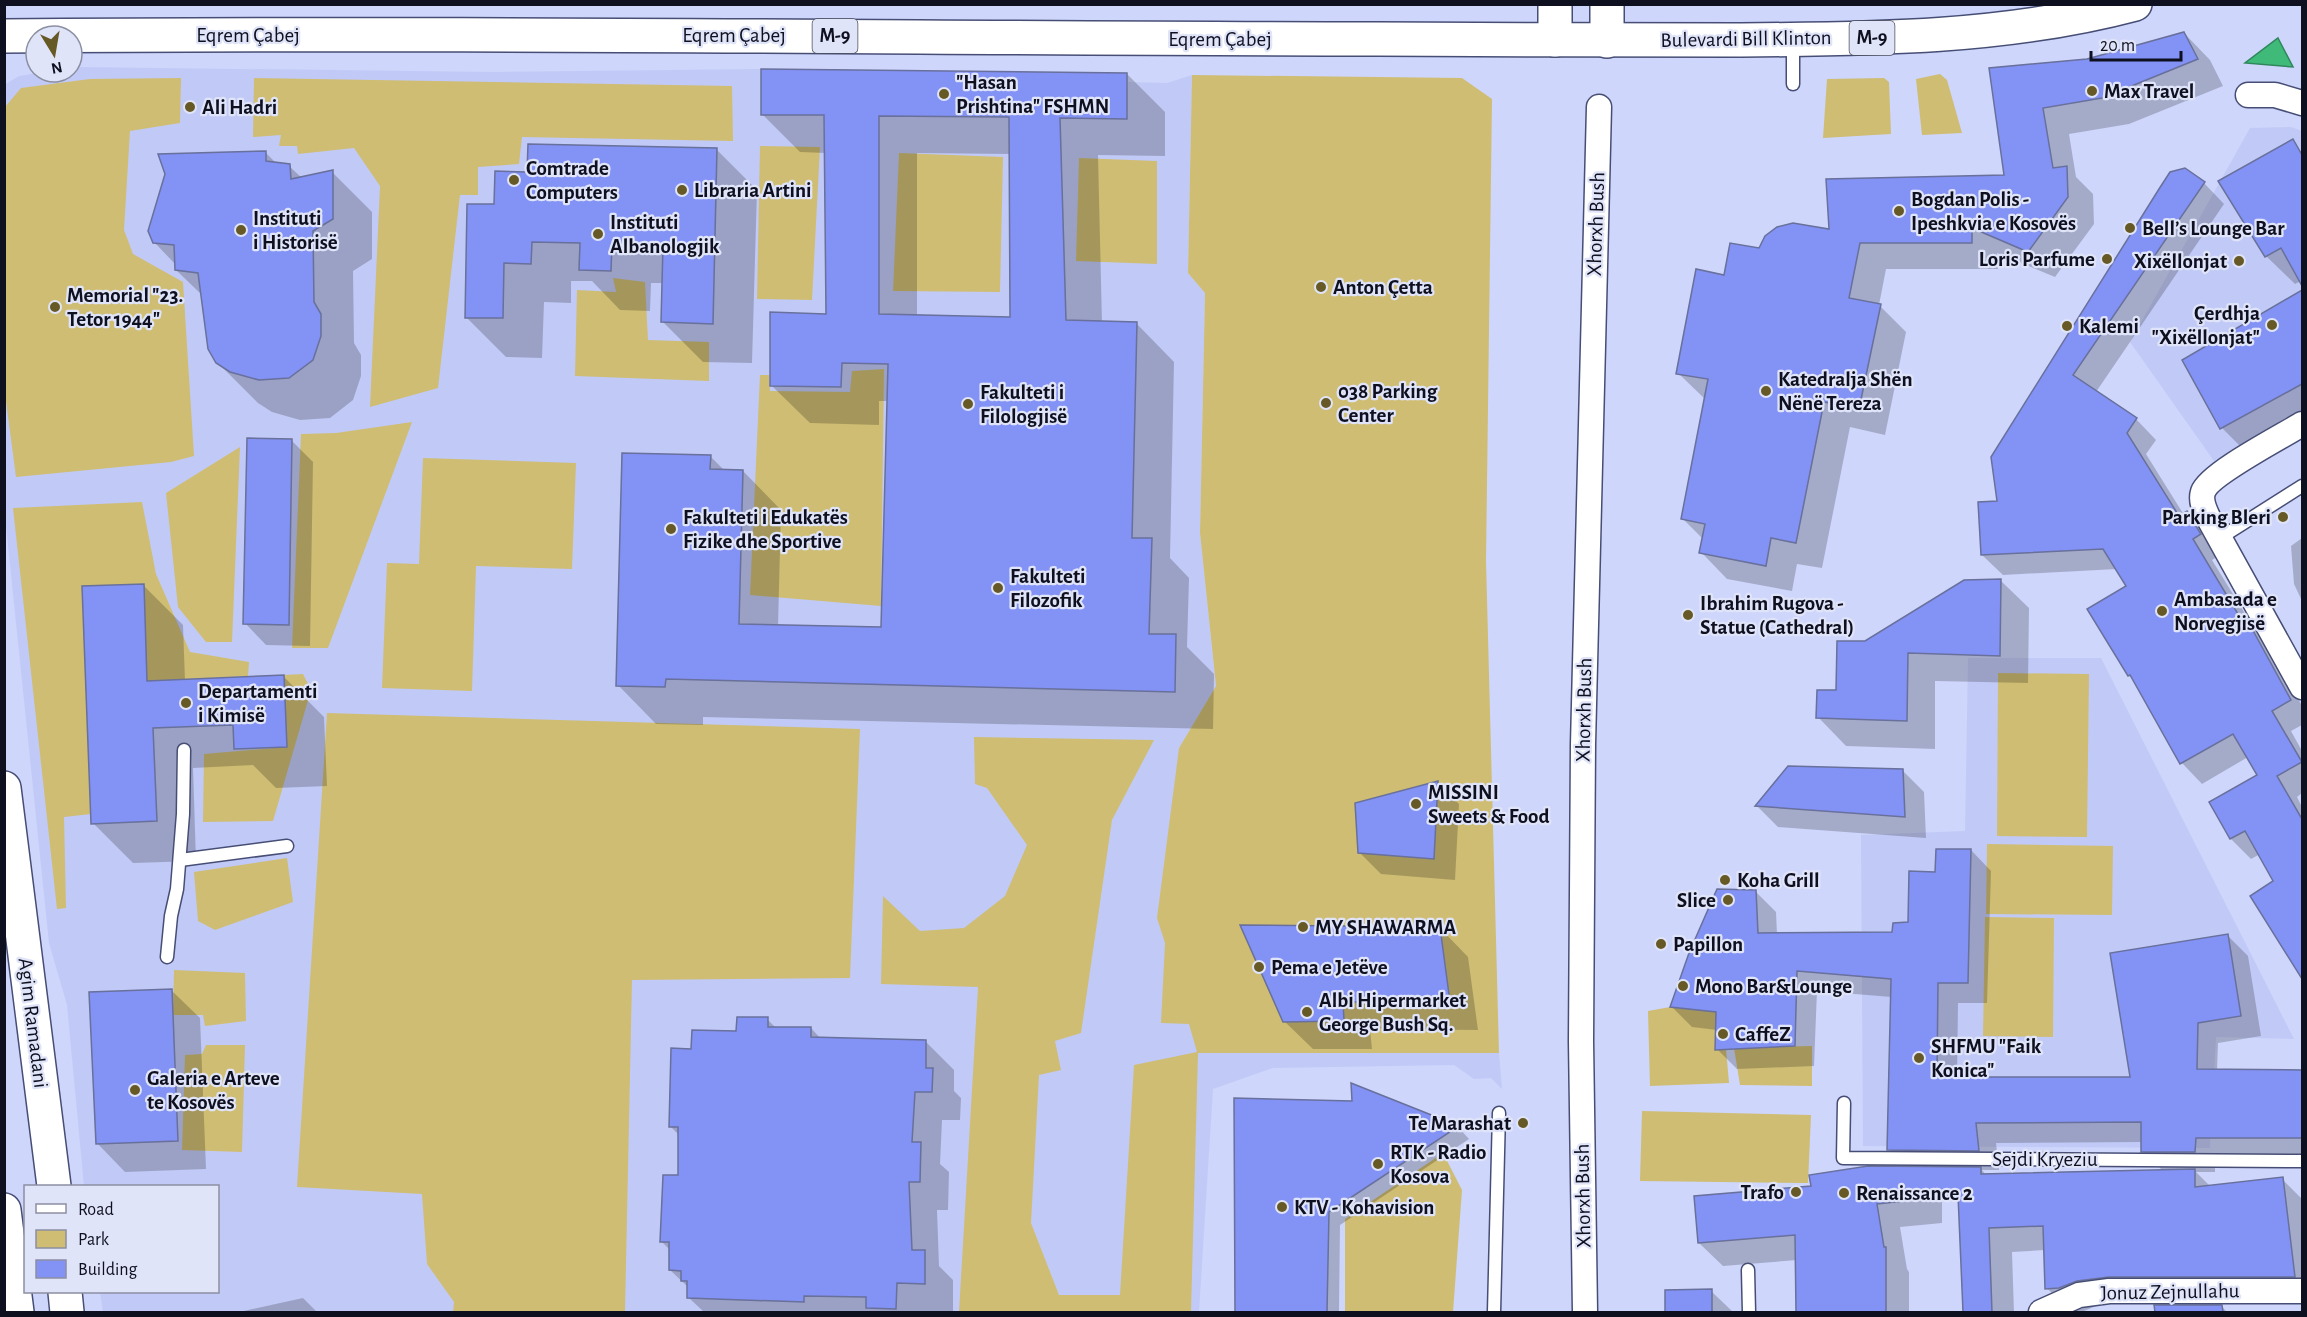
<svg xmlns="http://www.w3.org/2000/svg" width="2307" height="1317" font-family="'Alegreya Sans',sans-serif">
<rect width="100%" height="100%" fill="#ced6fc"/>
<g fill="#c1caf6">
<polygon points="78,67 495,72 761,69 785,73 1167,83 1192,75 1188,273 1205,293 1200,533 1216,686 1179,748 1198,1053 1499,1053 1502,1089 1491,1078 1474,1079 1454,1065 1273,1068 1213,1089 1199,1312 103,1312 100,1292 218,1292 218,1186 84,1186 67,1005 49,943 5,516 4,85 19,76 45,72 72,72 72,68"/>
<polygon points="2291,127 2302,131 2302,412 2214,461 2130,342 2250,128"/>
<polygon points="1968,658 2101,658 2294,1039 2216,1037 2210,1148 1863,1146 1861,835 1965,831"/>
</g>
<g fill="#cfbd73">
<polygon points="1940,74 1947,80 1962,133 1922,135 1916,79"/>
<polygon points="1192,75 1462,78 1492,99 1486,561 1499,1053 1198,1053 1191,1312 959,1312 978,987 881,984 883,896 920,931 964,928 1005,896 1027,845 987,788 975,784 974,737 1154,740 1112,820 1081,1033 1055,1041 1061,1070 1039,1075 1031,1223 1059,1295 1120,1295 1134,1065 1197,1052 1189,1024 1161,1023 1165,943 1157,918 1179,748 1216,686 1200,533 1205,293 1188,273"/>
<polygon points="181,78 180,123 130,131 124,230 133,254 183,282 194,456 171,462 16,477 4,386 5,107 21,88 90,79"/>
<polygon points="254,78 732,86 733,141 522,137 519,164 478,167 478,195 460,195 438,388 370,407 380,186 354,148 298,154 297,146 279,146 281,135 253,137"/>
<polygon points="1884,78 1889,82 1891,134 1823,138 1827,79"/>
<polygon points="760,146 820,147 812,300 757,299"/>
<polygon points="899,153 1003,157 1000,292 893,291"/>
<polygon points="1079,158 1157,161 1157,264 1076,261"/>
<polygon points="613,278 645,282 648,340 709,342 709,381 575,376 577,290 616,292"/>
<polygon points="884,369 881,606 750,595 760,375 769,375 770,391 850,392 852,371"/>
<polygon points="412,422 328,648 292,648 301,434 336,433"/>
<polygon points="240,447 232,642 206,642 178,607 166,493"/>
<polygon points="423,458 576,463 572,569 476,566 472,691 382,688 387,563 419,564"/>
<polygon points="142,502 156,574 190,652 249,662 248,676 147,681 143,584 82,586 91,814 64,817 66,908 57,909 13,508"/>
<polygon points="1998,673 2089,674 2087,837 1997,836"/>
<polygon points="303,674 311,690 273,821 203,822 204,754 287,747 284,675"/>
<polygon points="327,713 860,729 850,978 632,980 625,1312 453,1312 454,1302 427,1264 422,1194 297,1187"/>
<polygon points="1987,844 2113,846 2112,915 1986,914"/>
<polygon points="287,858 293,902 215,930 198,921 194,872"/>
<polygon points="1985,917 2054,918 2053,1037 1983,1036"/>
<polygon points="174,970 245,973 246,1021 205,1026 203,1015 173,1015"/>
<polygon points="1670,1007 1716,1012 1726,1049 1729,1083 1650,1086 1648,1011"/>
<polygon points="206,1045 245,1045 242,1152 182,1150 185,1055 202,1054"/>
<polygon points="1812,1046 1812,1086 1740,1085 1734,1048"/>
<polygon points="1642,1111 1811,1115 1808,1183 1640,1181"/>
<polygon points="1443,1153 1462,1190 1453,1312 1345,1312 1345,1219"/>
</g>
<polygon fill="#3fba78" stroke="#30875e" stroke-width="1.5" points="2278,38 2293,67 2245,63"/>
<g fill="#0003" fill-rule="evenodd">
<polygon points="2184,33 2210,60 2223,86 2129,124 2069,134 2076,177 2093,194 2094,224 2055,277 1997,253 1998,269 1886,269 1879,305 1906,332 1885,435 1850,427 1822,568 1797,564 1792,591 1727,579 1701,552 1704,540 1682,518 1706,400 1678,373 1725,276 1760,250 1830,231 2006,176 1990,69 2088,61"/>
<path d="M1127,74L1165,112V156L1098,155L1102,323H1136L1174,362L1170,558L1189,578L1187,647L1214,674L1213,729L703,717V725L656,724L618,685L710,456L725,471H743L781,510L778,626L882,629L888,401H879V425L810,423L771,385L828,315L826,153L800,152L762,114ZM917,153L1011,154L1012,318L917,316Z"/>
<polygon points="717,150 757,190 752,363 703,362 663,322 664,283 651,283 650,311 620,310 592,281 571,281 571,303 544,302 542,358 506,357 466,317 496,206 529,174"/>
<polygon points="266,153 277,164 289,166 302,178 332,172 372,212 372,259 353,271 354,343 361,355 361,376 353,400 330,418 300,420 272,412 258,403 217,362 202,295 176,270 176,265 154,242"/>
<polygon points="2184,170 2204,183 2224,204 2096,392 2136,419 2156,440 2146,454 2184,515 2187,513 2207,533 2220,555 2212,560 2258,635 2272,649 2302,706 2302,725 2291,731 2302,751 2302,793 2297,797 2302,807 2302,976 2252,897 2275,882 2260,854 2251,859 2231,839 2211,803 2259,776 2248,757 2202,784 2182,763 2135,681 2129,675 2128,587 2117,569 2003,575 1982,555 1999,503"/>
<polygon points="2302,191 2302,283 2301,281 2295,284 2266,256 2245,222"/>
<polygon points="2302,292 2302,427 2250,456 2222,428 2184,361"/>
<polygon points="292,441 313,462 310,646 266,645 245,623"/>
<polygon points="2302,538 2302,601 2294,584 2291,546"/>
<polygon points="2000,580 2029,608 2028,683 1935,681 1935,749 1846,746 1818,717 1837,692 1866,642"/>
<polygon points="143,585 183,625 185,681 284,677 324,717 327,786 276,788 253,765 193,768 196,861 133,863 93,823"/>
<polygon points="1789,768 1902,770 1924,792 1926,838 1778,827 1757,806"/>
<polygon points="1438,783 1459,804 1455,880 1381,874 1359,852"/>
<path d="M1971,850L1991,871L1987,1003H1958L1957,1079L2132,1078L2228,936L2248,956L2261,1036L2218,1043L2217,1071H2302V1158H2215V1172H2196L2211,1187L2282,1179L2302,1199V1300H2133L2101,1304L2084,1311L2070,1312L2047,1288L2045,1250L2012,1252L2014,1312H1964L1960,1192H1942V1223L1900,1227L1907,1269L1909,1272V1312H1797V1260L1723,1266L1699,1243L1907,1168L1889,1149L1892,997L1817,991L1814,1066L1737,1069L1717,1049V1030L1692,1027L1672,1007L1756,892L1776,912L1777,934H1894L1910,923L1937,874ZM2143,1142V1151L2163,1171L1986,1175L1982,1170H1999L1996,1143Z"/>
<polygon points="1440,928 1468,957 1478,1030 1370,1029 1372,1049 1313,1049 1284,1021"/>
<polygon points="171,990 200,1018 206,1169 125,1172 97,1143"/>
<polygon points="767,1019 776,1028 811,1028 821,1039 926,1042 954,1070 954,1091 961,1098 960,1120 942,1120 940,1164 949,1172 948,1210 937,1210 939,1266 953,1280 953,1312 704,1312 689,1298 689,1288 670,1270 670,1250 661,1241 679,1177 680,1136 670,1126 693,1050"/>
<polygon points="1353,1085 1458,1127 1469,1139 1340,1225 1339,1312 1236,1312 1236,1099 1354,1103"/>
<polygon points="1667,1291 1711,1291 1733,1312 1667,1312"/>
<polygon points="303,1298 317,1312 239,1312"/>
<polygon points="2156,1307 2222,1307 2227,1312 2156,1312"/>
</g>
<g fill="#8392f5" stroke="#68709b" stroke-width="1.5" fill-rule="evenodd">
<polygon points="2184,32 2198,59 2102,98 2043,108 2053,168 2067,166 2068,197 2028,252 1972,228 1972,243 1860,243 1849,298 1881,304 1859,409 1824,402 1796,543 1771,538 1766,566 1699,553 1705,524 1681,519 1708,379 1676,374 1696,269 1724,275 1730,243 1759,248 1765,236 1777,227 1793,223 1829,229 1826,179 2004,175 1989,68 2087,59"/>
<path d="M761,69L1127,73V119L1060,118L1066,320L1137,322L1132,538H1152L1149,634H1176L1175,692L666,679L665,687L616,686L622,453L711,455L710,469L743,470L739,624L881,627L888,364L842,363L841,387L770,386V312L826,314L824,115H761ZM879,116L1009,117L1010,317L879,314Z"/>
<polygon points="2293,139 2302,155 2302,286 2281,248 2265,257 2218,181"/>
<polygon points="528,144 717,148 713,324 661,322 663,245 612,243 611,271 579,270 580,243 532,242 531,264 504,263 503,318 465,318 467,204 494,204 495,171 527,172"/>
<polygon points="266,151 266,161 290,164 291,179 333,170 333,219 313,231 314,302 321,314 321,336 313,360 289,378 259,380 230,372 216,363 208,349 198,273 175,270 174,245 153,243 148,231 165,174 158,154"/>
<polygon points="2185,168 2205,182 2073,375 2137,418 2127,433 2179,516 2187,511 2199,531 2201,534 2193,539 2247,629 2251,627 2291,700 2272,711 2302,762 2277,776 2302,819 2302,979 2250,896 2273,881 2245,831 2230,839 2209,802 2257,775 2233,734 2180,764 2130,675 2128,676 2087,609 2126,586 2103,549 1981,555 1978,502 1997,501 1991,457 2159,189 2170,172"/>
<polygon points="2302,290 2302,384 2220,429 2182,360"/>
<polygon points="247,438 292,439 289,625 243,624"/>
<polygon points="2001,579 2000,656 1908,653 1907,721 1816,718 1817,690 1836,690 1837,641 1865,641 1964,580"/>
<polygon points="144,584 147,681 284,675 287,747 234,749 233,725 153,728 157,821 91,824 82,586"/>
<polygon points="1788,766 1903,769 1905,817 1755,806"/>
<polygon points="1438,781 1434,859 1358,853 1355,803"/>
<polygon points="1936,849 1971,849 1968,983 1938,983 1937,1077 2130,1077 2110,953 2228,934 2241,1016 2198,1023 2197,1069 2302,1070 2302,1138 2196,1138 2195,1152 2141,1152 2141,1122 1976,1123 1979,1151 1887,1150 1891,979 1797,971 1795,1046 1715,1050 1716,1012 1670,1007 1689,953 1717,889 1756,890 1758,933 1892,932 1893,923 1908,922 1909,871 1935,872"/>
<polygon points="1240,925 1440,927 1450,1002 1343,1002 1344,1021 1283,1022"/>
<polygon points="172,989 178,1141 96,1144 89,992"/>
<polygon points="737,1017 768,1017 768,1027 811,1027 811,1037 926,1040 926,1068 933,1068 932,1092 915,1092 912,1142 921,1142 920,1182 909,1182 912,1250 925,1250 925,1284 897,1283 896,1309 866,1308 866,1297 804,1296 804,1302 687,1298 687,1281 681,1281 681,1271 669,1270 669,1242 660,1242 663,1175 678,1175 678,1127 669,1127 671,1048 691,1049 692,1030 736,1031"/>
<polygon points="1351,1083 1459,1126 1329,1212 1327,1312 1235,1312 1234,1098 1352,1101"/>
<polygon points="1868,1166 1981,1167 1981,1174 2195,1169 2195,1187 2283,1177 2295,1277 2109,1277 2077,1281 2059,1288 2045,1289 2043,1226 1989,1228 1992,1312 1963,1312 1958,1195 1877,1204 1884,1247 1886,1247 1886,1312 1796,1312 1795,1235 1698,1243 1694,1196 1811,1186 1809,1175"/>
<polygon points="1712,1289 1712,1312 1665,1312 1665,1290"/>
<polygon points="2154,1305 2222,1305 2223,1312 2155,1312"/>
</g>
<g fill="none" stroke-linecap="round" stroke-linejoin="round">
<g stroke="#474e75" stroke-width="15">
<g id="lane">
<polyline points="1793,84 1793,40"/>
<polyline points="2220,538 2302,486"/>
<polyline points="180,860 287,846"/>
<polyline points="167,957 171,916 177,889 183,814 184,750"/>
<polyline points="1844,1103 1843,1158 2302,1161"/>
<polyline points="1748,1270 1749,1312"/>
<polyline points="1494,1312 1499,1113"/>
</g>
</g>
<g stroke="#474e75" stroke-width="27">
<g id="street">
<polyline points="2248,95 2275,95 2302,103"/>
<path d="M2302,424C2283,436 2209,474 2203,492C2200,501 2205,511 2209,519L2302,687"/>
<polyline points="1585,1312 1581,1041 1583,744 1599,107"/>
<polyline points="2041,1312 2079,1295 2109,1291 2302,1291"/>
</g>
</g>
<g stroke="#474e75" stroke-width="36">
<g id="primary">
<path d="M4,36C462,32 919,38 1377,39C1498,40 1620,40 1741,40C1873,39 2007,38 2135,4"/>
<polyline points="1555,40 1555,4"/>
<polyline points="1607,41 1607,4"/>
<polyline points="4,788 54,1186"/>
<polyline points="4,1210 17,1312"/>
<polyline points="65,1292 67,1312"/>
</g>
</g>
<use href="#lane" stroke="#fff" stroke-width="12"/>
<use href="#street" stroke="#fff" stroke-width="24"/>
<use href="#primary" stroke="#fff" stroke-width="33"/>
</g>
<g fill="#665926" stroke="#e0e4f8" stroke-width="2">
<circle cx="2092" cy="91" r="6"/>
<circle cx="944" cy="94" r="6"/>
<circle cx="190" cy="107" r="6"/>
<circle cx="514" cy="180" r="6"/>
<circle cx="682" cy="190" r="6"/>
<circle cx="1899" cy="211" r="6"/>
<circle cx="2130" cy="228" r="6"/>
<circle cx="241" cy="230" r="6"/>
<circle cx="598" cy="234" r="6"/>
<circle cx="2107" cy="259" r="6"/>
<circle cx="2239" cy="261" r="6"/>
<circle cx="1321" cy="287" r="6"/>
<circle cx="55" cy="307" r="6"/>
<circle cx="2272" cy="325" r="6"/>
<circle cx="2067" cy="326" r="6"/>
<circle cx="1766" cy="391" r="6"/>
<circle cx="1326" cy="403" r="6"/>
<circle cx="968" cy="404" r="6"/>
<circle cx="2283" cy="517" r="6"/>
<circle cx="671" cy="529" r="6"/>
<circle cx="998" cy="588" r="6"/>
<circle cx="2162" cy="611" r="6"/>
<circle cx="1688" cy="615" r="6"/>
<circle cx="186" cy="703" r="6"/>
<circle cx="1416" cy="804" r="6"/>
<circle cx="1725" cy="880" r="6"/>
<circle cx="1728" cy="900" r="6"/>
<circle cx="1303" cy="927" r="6"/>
<circle cx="1661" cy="944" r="6"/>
<circle cx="1259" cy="967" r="6"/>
<circle cx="1683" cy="986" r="6"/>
<circle cx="1307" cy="1012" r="6"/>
<circle cx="1723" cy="1034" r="6"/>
<circle cx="1919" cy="1058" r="6"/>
<circle cx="135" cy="1090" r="6"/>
<circle cx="1523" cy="1123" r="6"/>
<circle cx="1378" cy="1164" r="6"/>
<circle cx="1796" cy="1192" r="6"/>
<circle cx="1844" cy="1193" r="6"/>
<circle cx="1282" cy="1207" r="6"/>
</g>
<g text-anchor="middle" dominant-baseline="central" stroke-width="4.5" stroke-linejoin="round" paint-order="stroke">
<g fill="#e0e4f8" stroke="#4d5061" stroke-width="1.5">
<rect x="812.5" y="19" width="45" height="34" rx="4.5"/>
<rect x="1849.5" y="21" width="45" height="34" rx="4.5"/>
</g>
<g font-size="20" font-weight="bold" fill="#0e1020">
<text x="835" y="36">M-9</text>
<text x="1872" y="38">M-9</text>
</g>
<g font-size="21" fill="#0e1020" stroke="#e0e4f8">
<text x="248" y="35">Eqrem Çabej</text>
<text x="734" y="35">Eqrem Çabej</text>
<text x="1220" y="39">Eqrem Çabej</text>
<text transform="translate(1746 39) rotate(-1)">Bulevardi Bill Klinton</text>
<text transform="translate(1596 224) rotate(-88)">Xhorxh Bush</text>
<text transform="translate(1584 710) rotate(-89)">Xhorxh Bush</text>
<text transform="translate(33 1023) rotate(83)">Agim Ramadani</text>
<text x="2045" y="1159">Sejdi Kryeziu</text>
<text transform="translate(1583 1196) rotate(-91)">Xhorxh Bush</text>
<text transform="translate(2170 1292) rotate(-1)">Jonuz Zejnullahu</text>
</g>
<g font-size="21" font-weight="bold" fill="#0e1020" stroke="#e0e4f8" text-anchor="start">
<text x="956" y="82">"Hasan<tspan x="956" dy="24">Prishtina" FSHMN</tspan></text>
<text x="2104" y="91">Max Travel</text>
<text x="202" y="107">Ali Hadri</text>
<text x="526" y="168">Comtrade<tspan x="526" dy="24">Computers</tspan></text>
<text x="694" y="190">Libraria Artini</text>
<text x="1911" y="199">Bogdan Polis -<tspan x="1911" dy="24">Ipeshkvia e Kosovës</tspan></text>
<text x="253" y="218">Instituti<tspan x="253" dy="24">i Historisë</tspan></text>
<text x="610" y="222">Instituti<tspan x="610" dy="24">Albanologjik</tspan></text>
<text x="2142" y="228">Bell’s Lounge Bar</text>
<text x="2095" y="259" text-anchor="end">Loris Parfume</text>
<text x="2227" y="261" text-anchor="end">Xixëllonjat</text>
<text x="1333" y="287">Anton Çetta</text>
<text x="67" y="295">Memorial "23.<tspan x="67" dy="24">Tetor 1944"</tspan></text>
<text x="2260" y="313" text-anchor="end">Çerdhja<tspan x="2260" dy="24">"Xixëllonjat"</tspan></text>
<text x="2079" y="326">Kalemi</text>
<text x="1778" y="379">Katedralja Shën<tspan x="1778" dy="24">Nënë Tereza</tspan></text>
<text x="1338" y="391">038 Parking<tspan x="1338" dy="24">Center</tspan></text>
<text x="980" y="392">Fakulteti i<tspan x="980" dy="24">Filologjisë</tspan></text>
<text x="683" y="517">Fakulteti i Edukatës<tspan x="683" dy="24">Fizike dhe Sportive</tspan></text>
<text x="2271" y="517" text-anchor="end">Parking Bleri</text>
<text x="1010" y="576">Fakulteti<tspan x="1010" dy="24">Filozofik</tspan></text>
<text x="2174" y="599">Ambasada e<tspan x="2174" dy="24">Norvegjisë</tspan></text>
<text x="1700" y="603">Ibrahim Rugova -<tspan x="1700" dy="24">Statue (Cathedral)</tspan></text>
<text x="198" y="691">Departamenti<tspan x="198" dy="24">i Kimisë</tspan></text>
<text x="1428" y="792">MISSINI<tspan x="1428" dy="24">Sweets &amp; Food</tspan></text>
<text x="1737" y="880">Koha Grill</text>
<text x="1716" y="900" text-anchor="end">Slice</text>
<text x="1315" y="927">MY SHAWARMA</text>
<text x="1673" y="944">Papillon</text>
<text x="1271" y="967">Pema e Jetëve</text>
<text x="1695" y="986">Mono Bar&amp;Lounge</text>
<text x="1319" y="1000">Albi Hipermarket<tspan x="1319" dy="24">George Bush Sq.</tspan></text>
<text x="1735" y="1034">CaffeZ</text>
<text x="1931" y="1046">SHFMU "Faik<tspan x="1931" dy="24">Konica"</tspan></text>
<text x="147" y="1078">Galeria e Arteve<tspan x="147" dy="24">te Kosovës</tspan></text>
<text x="1511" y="1123" text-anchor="end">Te Marashat</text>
<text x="1390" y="1152">RTK - Radio<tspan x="1390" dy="24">Kosova</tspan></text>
<text x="1784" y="1192" text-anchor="end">Trafo</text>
<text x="1856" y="1193">Renaissance 2</text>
<text x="1294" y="1207">KTV - Kohavision</text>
</g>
</g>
<rect width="2307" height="1317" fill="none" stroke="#0e1020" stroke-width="12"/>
<rect x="24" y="1185" width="195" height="108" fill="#e0e4f8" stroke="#8c8fa2" stroke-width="1.5"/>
<rect x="36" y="1204" width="30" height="9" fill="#ffffff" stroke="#8c8fa2" stroke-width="1.5"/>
<text x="78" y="1215" font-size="18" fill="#0e1020">Road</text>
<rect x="36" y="1230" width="30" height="18" fill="#cfbd73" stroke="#8c8fa2" stroke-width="1.5"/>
<text x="78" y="1245" font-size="18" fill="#0e1020">Park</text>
<rect x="36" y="1260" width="30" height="18" fill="#8392f5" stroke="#8c8fa2" stroke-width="1.5"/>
<text x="78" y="1275" font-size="18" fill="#0e1020">Building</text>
<g transform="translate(54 54) rotate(169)"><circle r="28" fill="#e0e4f8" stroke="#8c8fa2" stroke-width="1.5"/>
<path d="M0-4.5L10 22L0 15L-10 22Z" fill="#665926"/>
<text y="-9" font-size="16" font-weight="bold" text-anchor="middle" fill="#0e1020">N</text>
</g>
<path d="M2091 51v9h90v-9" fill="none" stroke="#0e1020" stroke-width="3"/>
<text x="2100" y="51" font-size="18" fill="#0e1020" stroke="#e0e4f8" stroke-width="4.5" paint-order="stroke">20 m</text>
</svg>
